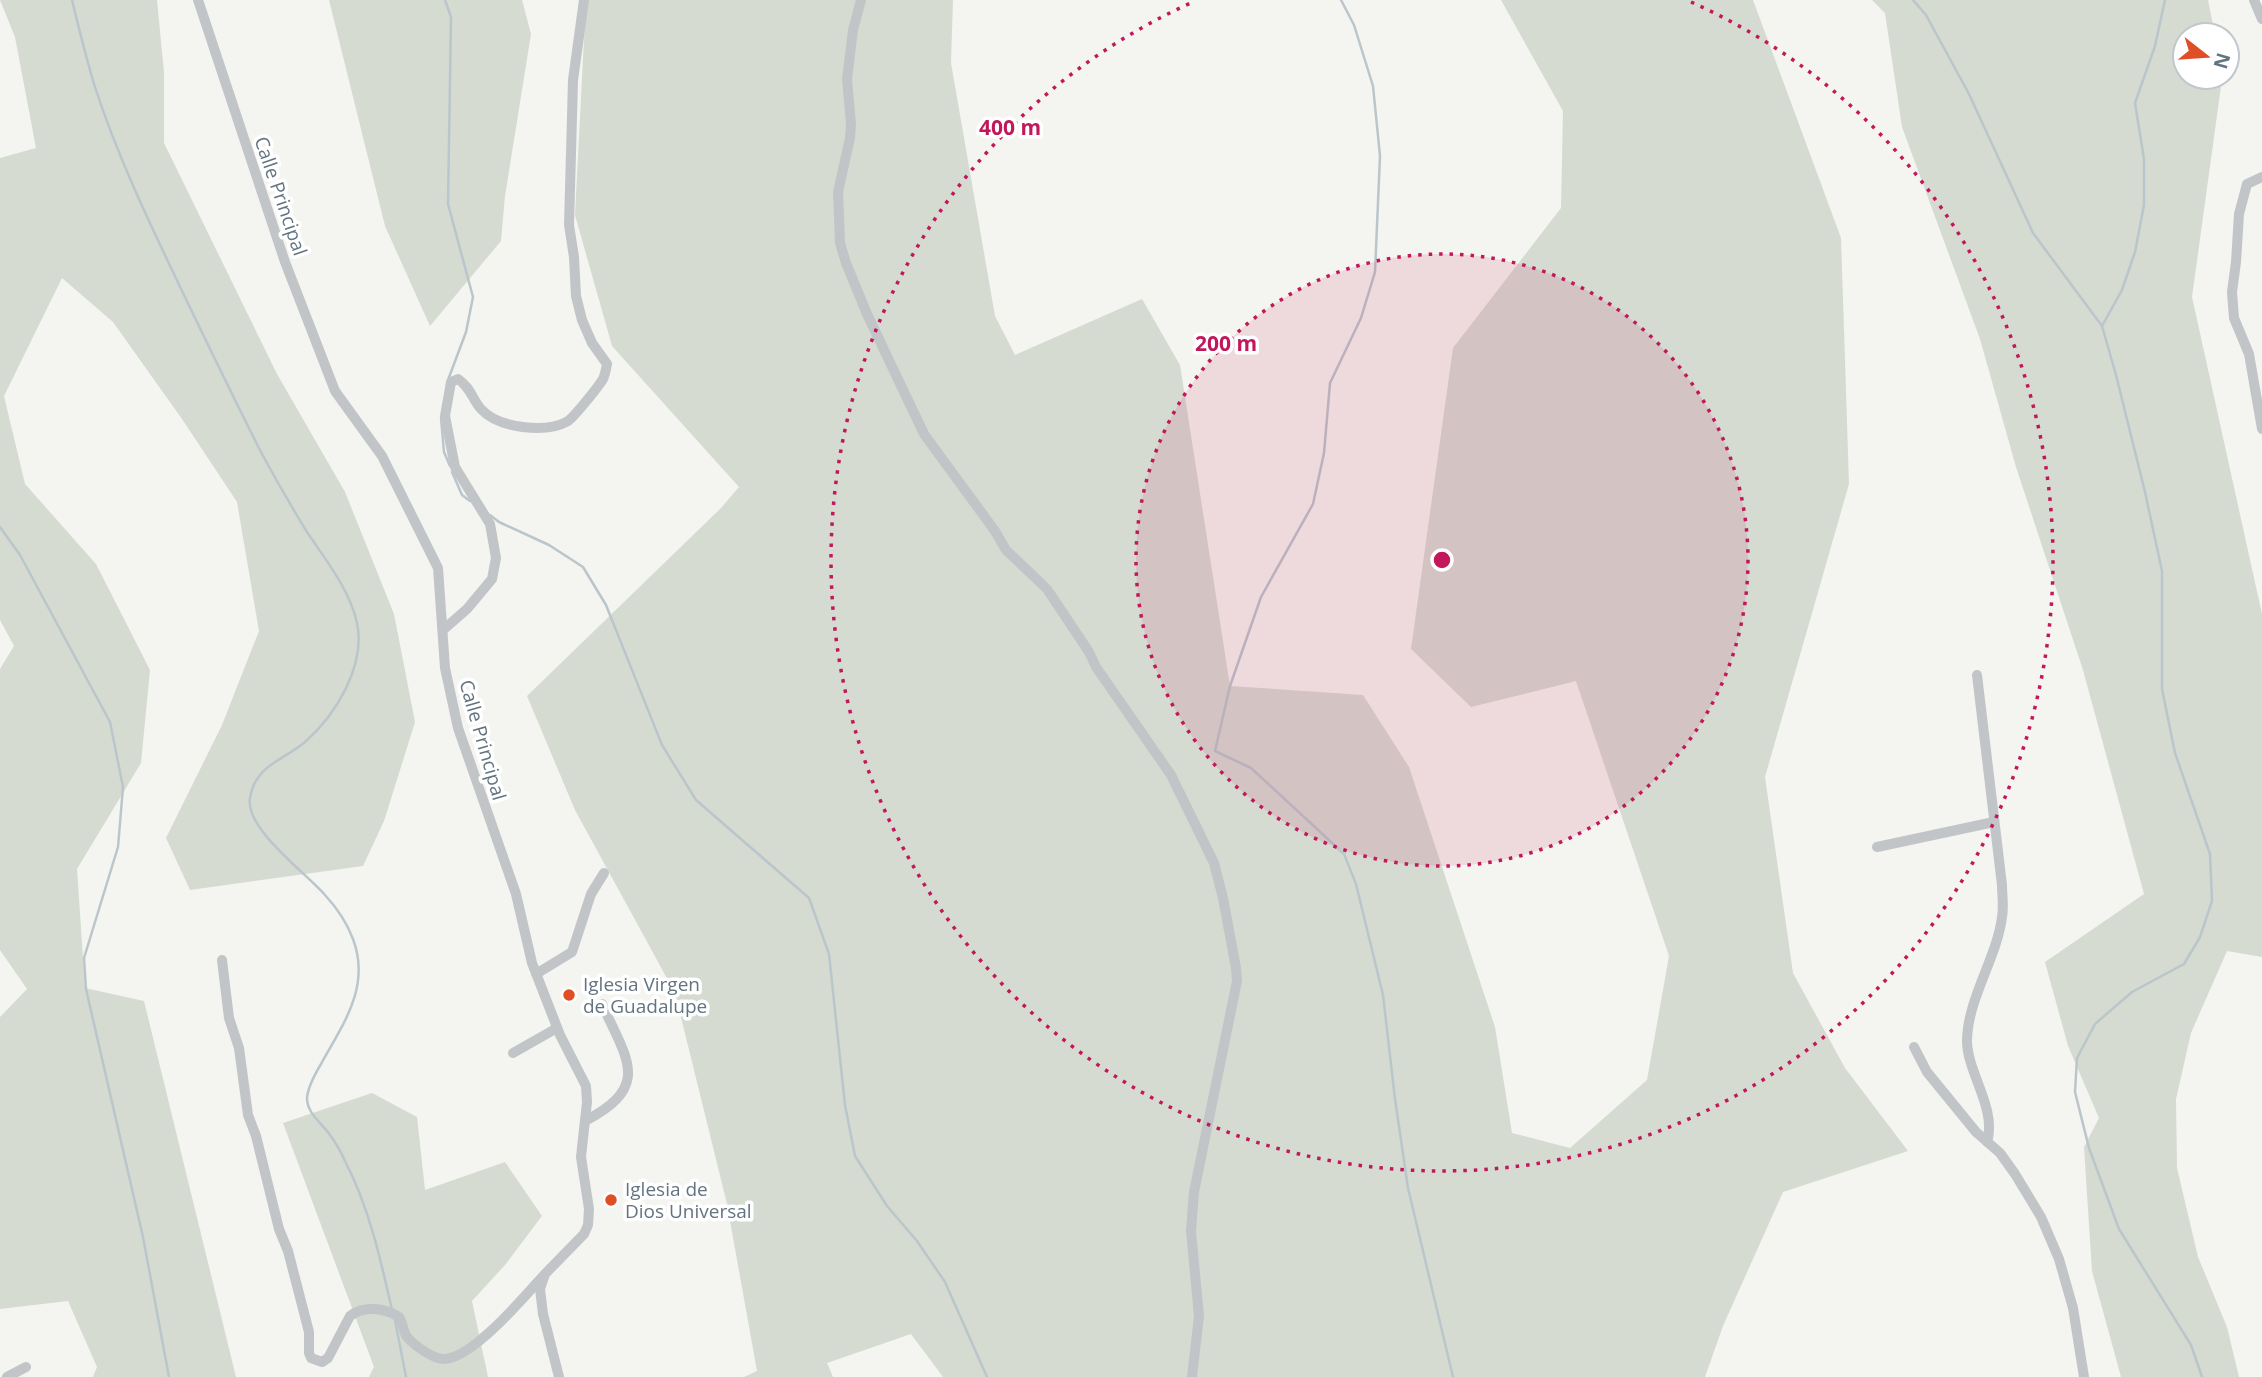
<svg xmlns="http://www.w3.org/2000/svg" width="2262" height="1377" font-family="'Open Sans',sans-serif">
<rect width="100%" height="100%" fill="#f4f4f0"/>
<g fill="#d5dbd1">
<polygon points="0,0 157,0 164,73 164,143 277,374 345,492 394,614 415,722 384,821 363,866 190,890 166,838 222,725 259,631 237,502 182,419 113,322 62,278 4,396 25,484 96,564 150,670 141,763 77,869 85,988 144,1001 236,1377 93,1377 97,1367 68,1301 0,1309 0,1017 27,989 0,950 0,669 14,646 0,620 0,158 36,148 15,37"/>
<polygon points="329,0 522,0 531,34 505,196 501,241 430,326 385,226"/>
<polygon points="586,0 953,0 951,63 995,316 1015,355 1142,299 1180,365 1230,686 1363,695 1409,767 1495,1027 1512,1133 1570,1148 1647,1080 1669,956 1576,681 1471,707 1411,649 1453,348 1561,208 1563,111 1501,0 1753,0 1841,238 1849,484 1765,777 1793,973 1845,1068 1908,1151 1783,1192 1723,1326 1705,1377 943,1377 911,1334 827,1363 833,1377 744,1377 757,1371 727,1204 675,993 575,810 527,696 721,508 739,487 612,346 575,215"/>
<polygon points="1872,0 2208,0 2215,35 2185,35 2185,77 2222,77 2222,79 2192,297 2262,614 2262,957 2227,951 2191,1033 2176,1099 2177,1168 2198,1257 2227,1327 2239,1377 2121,1377 2092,1271 2084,1147 2099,1118 2068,1046 2045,962 2144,894 2083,670 2016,467 1980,339 1902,127 1885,13"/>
<polygon points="372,1093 417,1117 425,1190 505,1162 542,1216 505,1265 472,1301 488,1377 369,1377 374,1367 283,1123"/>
</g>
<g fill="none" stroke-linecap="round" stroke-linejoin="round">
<g stroke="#bac6cb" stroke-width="2.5">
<path d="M72,0C79,29 86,58 95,87C118,158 151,226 183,293C209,347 235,401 262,454C276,480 291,506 307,532C325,559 350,590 357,623C366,665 336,715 305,742C284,760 255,765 250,798C245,829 305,872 325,895C337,908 347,923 353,939C371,987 343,1024 321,1064C315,1074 308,1086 307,1098C307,1114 322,1123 330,1135C336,1143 341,1152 345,1161C369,1207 381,1261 392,1310"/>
<polyline points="445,0 451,17 448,204 473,297 466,332 448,380"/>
<polyline points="1341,0 1354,25 1373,86 1380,156 1375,272 1361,318 1330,383 1324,453 1313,504 1261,597 1230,686 1215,751 1251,768 1344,854 1356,884 1383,995 1395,1099 1408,1188 1453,1377"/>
<polyline points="1913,0 1926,15 1969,94 2033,233 2102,326 2116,375 2145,492 2162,571 2162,689 2175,753 2210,854 2212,901 2200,937 2184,964 2132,992 2095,1024 2077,1058 2075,1092 2089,1148 2119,1229 2191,1345 2202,1377"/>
<polyline points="2102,326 2122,290 2135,252 2144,205 2144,159 2135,103 2155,46 2165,0"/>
<polyline points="441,418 444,452 450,466"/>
<polyline points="452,472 462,495 470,501"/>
<polyline points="490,515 499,522 549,545 583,567 606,605 662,745 696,800 809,898 829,954 845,1105 855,1156 887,1206 917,1241 945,1282 987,1377"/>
<polyline points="0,527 20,555 110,722 123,787 118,847 84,958 86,989 143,1237 169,1377"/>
<polyline points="395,1320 406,1377"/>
</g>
<g stroke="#c1c5c8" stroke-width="10">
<polyline points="198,0 285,262 335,391 382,456 438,568 445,668 458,728 516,894 532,963 560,1035 586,1086 587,1102 581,1157 589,1209 588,1225 584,1234 545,1274 540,1289 543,1314 559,1377"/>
<polyline points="861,0 853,30 847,79 851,124 850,138 838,192 840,243 846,263 867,314 924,434 995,531 1006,550 1047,589 1089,652 1096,667 1171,775 1214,863 1223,898 1236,968 1237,981 1194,1192 1191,1231 1199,1316 1192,1377"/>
<polyline points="2254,0 2262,19"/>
<polyline points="2262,177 2247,184 2239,214 2236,262 2232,292 2234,318 2249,354 2262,429"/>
<path d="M443,630L467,609L492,579L496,558L490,524L455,467L445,416L451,382L458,379C471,388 472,399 481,409C498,428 546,434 568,421C574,417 599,386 603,379C605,375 606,369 607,364L592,343L582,320L576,296L574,257L569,225L573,80L584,0"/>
<path d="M1977,675L2002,885C2002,895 2004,907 2002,917C1997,958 1967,999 1967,1042C1968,1074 1997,1109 1987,1142"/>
<polyline points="1877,847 1994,822"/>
<path d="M222,960L229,1018L239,1048L248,1115L256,1136L279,1229L288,1251L309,1332V1353L311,1358L322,1362L328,1358L350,1316C364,1305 385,1308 399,1317C403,1323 403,1331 407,1337C415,1346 433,1359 444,1359C472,1359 524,1297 543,1276"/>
<polyline points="536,974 572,952 591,894 604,873"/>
<polyline points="1914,1047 1927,1072 1976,1132 2000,1153 2015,1174 2041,1217 2059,1259 2073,1308 2084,1377"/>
<polyline points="513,1053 557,1028"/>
<path d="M585,1121C652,1086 627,1060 602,1004"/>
<polyline points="7,1377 26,1367"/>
</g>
</g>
<circle cx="1442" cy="560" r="306" fill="#c2185b" fill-opacity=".12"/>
<g fill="none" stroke="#c2185b" stroke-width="3.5" stroke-dasharray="3.5 7">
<circle cx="1442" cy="560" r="306"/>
<path d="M1691 2A611 611 0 1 1 1193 2"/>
</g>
<g fill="#e04e25" stroke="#fff" stroke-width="2.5">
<circle cx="569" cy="995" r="7"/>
<circle cx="611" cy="1200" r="7"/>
</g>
<g text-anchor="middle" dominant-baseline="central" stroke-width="7" stroke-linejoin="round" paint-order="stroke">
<g font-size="19" fill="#637481" stroke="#fff">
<text transform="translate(281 196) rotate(71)">Calle Principal</text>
<text transform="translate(483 740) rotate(74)">Calle Principal</text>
</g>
<g font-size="19" fill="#637481" stroke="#fff" text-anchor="start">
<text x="583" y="984">Iglesia Virgen<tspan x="583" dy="22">de Guadalupe</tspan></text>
<text x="625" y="1189">Iglesia de<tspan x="625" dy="22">Dios Universal</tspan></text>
</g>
</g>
<circle cx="1442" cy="560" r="10" fill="#c2185b" stroke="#fff" stroke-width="3.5"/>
<g font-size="21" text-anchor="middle" font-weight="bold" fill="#c2185b" stroke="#fff" stroke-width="7" stroke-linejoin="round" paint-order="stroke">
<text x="1010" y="135">400 m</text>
<text x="1226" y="351">200 m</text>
</g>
<g transform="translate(2206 56) rotate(107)"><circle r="33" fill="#ffffff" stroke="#c1c7cd" stroke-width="2"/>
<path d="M0-5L12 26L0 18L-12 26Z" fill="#e04e25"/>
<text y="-10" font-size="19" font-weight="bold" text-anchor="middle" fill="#637481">N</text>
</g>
</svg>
